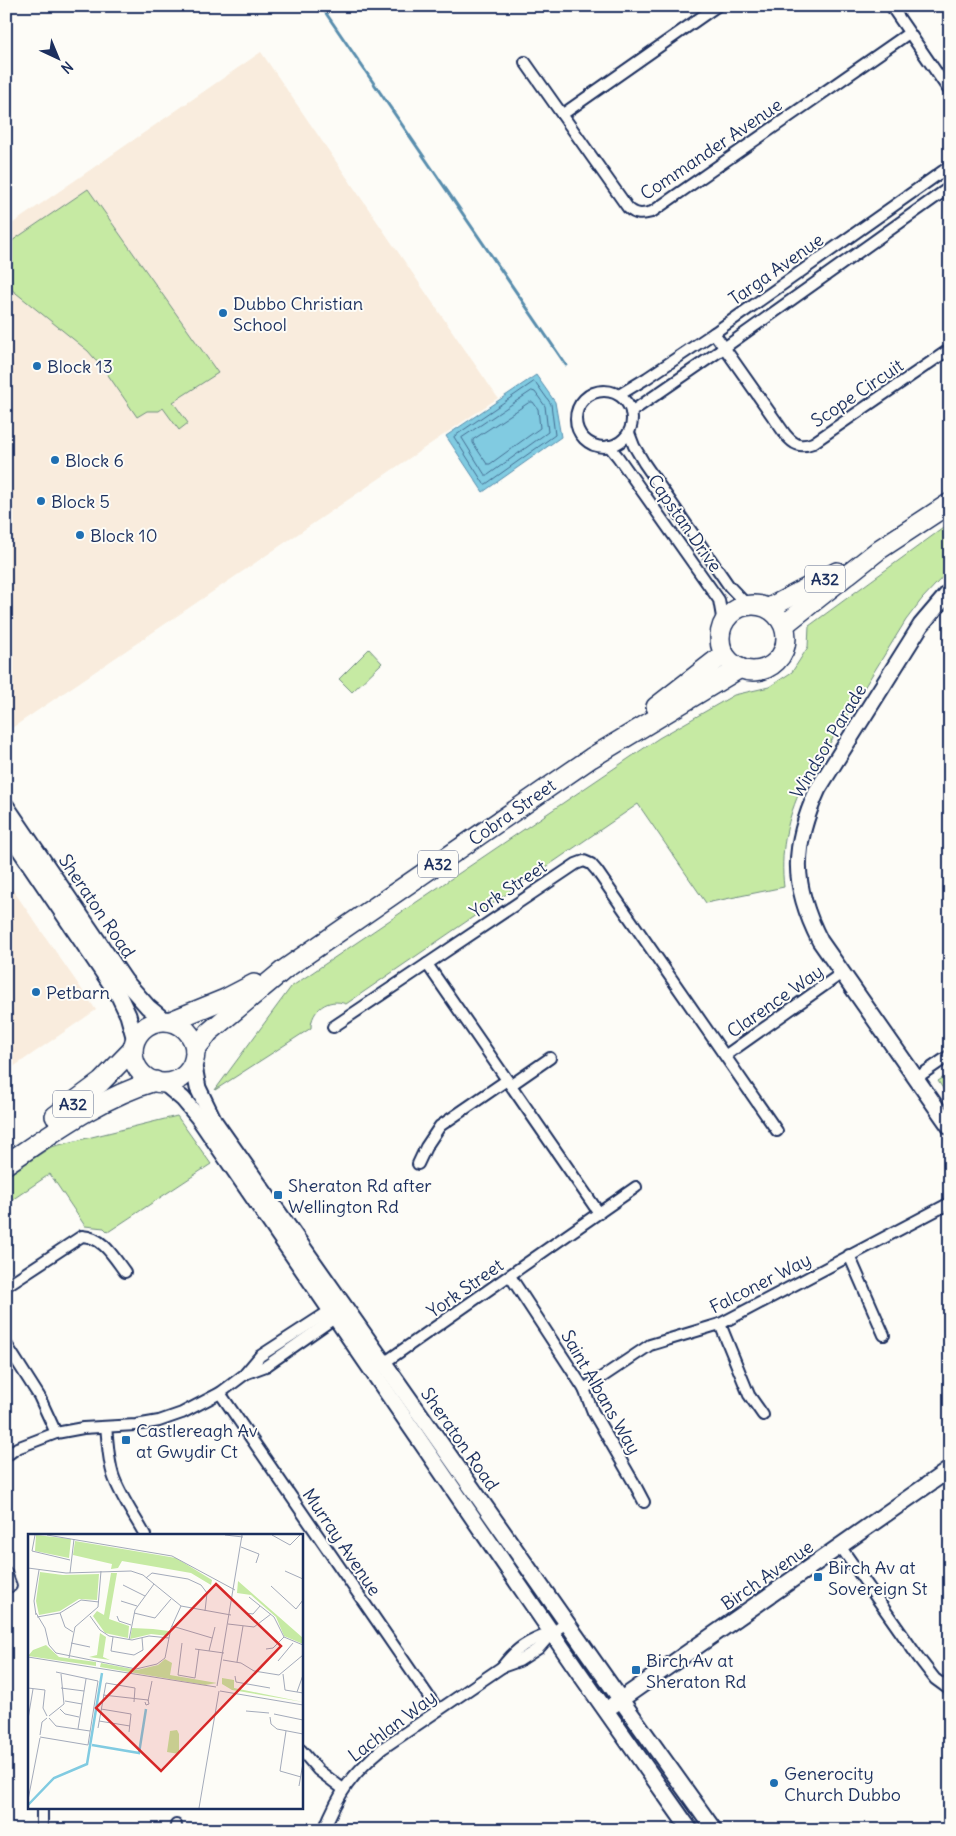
<svg xmlns="http://www.w3.org/2000/svg" width="956" height="1836" font-family="Delius,sans-serif">
<rect width="100%" height="100%" fill="#fdfcf7"/>
<filter id="ink" filterUnits="userSpaceOnUse"><feTurbulence type="fractalNoise" baseFrequency=".02" numOctaves="2"/><feDisplacementMap in="SourceGraphic" scale="10" xChannelSelector="R" yChannelSelector="G"/><feConvolveMatrix kernelMatrix="1 2 1 2 8 2 1 2 1" color-interpolation-filters="sRGB"/></filter>
<g filter="url(#ink)">
<g fill="#f9ecdd">
<polygon points="261,52 498,398 6,732 6,228"/>
<polygon points="6,880 96,1010 6,1072"/>
</g>
<g fill="#c6eaa3" stroke="#708c80">
<polygon points="88,189 218,373 173,402 188,423 179,430 163,408 159,411 147,411 137,417 106,372 88,351 6,285 6,245"/>
<path d="M950,523V569L922,599L906,620L799,793C786,824 780,853 784,887L706,903L638,804L346,1004C328,997 311,1010 311,1028L215,1090L291,987L659,738L734,695L769,687L792,672L808,647L809,626Z"/>
<polygon points="369,649 382,663 352,692 339,679"/>
<polygon points="950,1073 950,1099 938,1081"/>
<polygon points="177,1116 211,1164 108,1232 104,1228 85,1226 50,1174 6,1204 6,1177 51,1147"/>
</g>
<polygon fill="#81cbe1" stroke="#588dad" points="536,375 555,402 561,437 483,492 446,436"/>
<g fill="none" stroke-linecap="round" stroke-linejoin="round">
<g stroke="#446d92" stroke-width="1">
<polygon points="534,382 536,383 551,404 555,435 486,484 484,484 454,437"/>
<polygon points="532,391 535,392 545,406 548,432 488,475 485,475 462,438"/>
<polygon points="530,402 533,402 538,409 540,428 490,464 487,464 473,443 473,440"/>
</g>
<g stroke="#588dad" stroke-width="3">
<polyline points="321,6 566,365"/>
<polyline points="946,6 950,11"/>
</g>
<g stroke="#1b2f5e" stroke-width="14">
<g id="street">
<polyline points="891,6 950,92"/>
<path d="M525,62L628,208C636,215 641,215 652,212L909,33"/>
<polyline points="563,114 717,6"/>
<path d="M714,333L785,434C794,445 800,448 813,443L950,349"/>
<circle cx="604" cy="419" r="28"/>
<polyline points="619,395 647,378 714,333 950,166"/>
<polyline points="631,412 724,348 950,187"/>
<polyline points="629,433 634,446 644,463 729,586 747,605"/>
<polyline points="609,446 618,457 719,600 723,623"/>
<polyline points="333,1027 427,964"/>
<polyline points="726,1055 842,973"/>
<polyline points="915,1079 950,1055"/>
<polyline points="511,1085 550,1058"/>
<polyline points="418,1164 426,1147 440,1126 507,1080"/>
<polyline points="599,1213 427,964 576,864 584,861 591,864 597,871 777,1131"/>
<polyline points="849,1255 884,1335"/>
<polyline points="510,1276 584,1389 593,1412 634,1483 644,1502"/>
<path d="M6,1286L82,1236C103,1237 113,1256 125,1272"/>
<polyline points="720,1324 749,1395 763,1415"/>
<polyline points="6,1344 39,1396 56,1433"/>
<polyline points="381,1365 636,1187"/>
<polyline points="247,1373 266,1366 336,1317 338,1313"/>
<polyline points="584,1389 650,1345 720,1324 950,1203"/>
<polyline points="220,1393 438,1710"/>
<path d="M106,1427C108,1443 108,1459 113,1475C120,1496 134,1515 145,1535"/>
<polyline points="6,1456 17,1448 56,1433 83,1428 136,1425 159,1421 182,1413 220,1393 244,1375 260,1356 334,1308"/>
<polyline points="840,1546 918,1657 935,1679 950,1690"/>
<polyline points="6,1573 11,1586"/>
<path d="M502,1667C516,1648 528,1641 551,1633"/>
<polyline points="301,1750 318,1770 343,1789"/>
<polyline points="42,1807 42,1830"/>
<polyline points="176,1825 176,1830"/>
<path d="M324,1830C339,1792 352,1774 383,1748L502,1667L519,1661L539,1648L552,1633L566,1623"/>
</g>
</g>
<g stroke="#1b2f5e" stroke-width="19">
<g id="secondary">
<path d="M950,591L921,625L818,789C792,846 791,884 820,941L950,1127"/>
<polyline points="6,806 125,981 148,1007 164,1020"/>
<polyline points="6,829 119,996 128,1015 135,1040"/>
<polyline points="193,1061 198,1088 214,1121 621,1700 714,1830"/>
<polyline points="164,1083 183,1099 198,1117 578,1671 690,1830"/>
<polyline points="613,1705 950,1469"/>
</g>
</g>
<g stroke="#1b2f5e" stroke-width="22">
<g id="highway">
<circle cx="753" cy="638" r="33"/>
<polyline points="769,608 837,572"/>
<polyline points="784,625 880,549 950,503"/>
<polyline points="656,707 724,654"/>
<circle cx="164" cy="1052" r="31"/>
<polyline points="171,1021 225,999 254,984"/>
<polyline points="195,1050 209,1032 285,969 591,758 740,668"/>
<polyline points="55,1116 101,1082 133,1049"/>
<path d="M6,1164C54,1132 99,1098 155,1081"/>
</g>
</g>
<use href="#street" stroke="#fdfcf7" stroke-width="10"/>
<use href="#secondary" stroke="#fdfcf7" stroke-width="15"/>
<use href="#highway" stroke="#fdfcf7" stroke-width="19"/>
</g>
</g>
<g fill="#1f6fb2" stroke="#fdfcf7" stroke-width="2">
<circle cx="223" cy="313" r="5"/>
<circle cx="37" cy="366" r="5"/>
<circle cx="55" cy="460" r="5"/>
<circle cx="41" cy="501" r="5"/>
<circle cx="80" cy="535" r="5"/>
<circle cx="36" cy="992" r="5"/>
<rect x="273" y="1190" width="10" height="10" rx="2.5"/>
<rect x="121" y="1435" width="10" height="10" rx="2.5"/>
<rect x="813" y="1572" width="10" height="10" rx="2.5"/>
<rect x="631" y="1665" width="10" height="10" rx="2.5"/>
<circle cx="774" cy="1783" r="5"/>
</g>
<g text-anchor="middle" dominant-baseline="central" stroke-width="4" stroke-linejoin="round" paint-order="stroke">
<g fill="#fdfcf7" stroke="#5f6c8c" stroke-width="1">
<rect x="805" y="565.5" width="40" height="27" rx="4"/>
<rect x="418" y="850.5" width="40" height="27" rx="4"/>
<rect x="53" y="1090.5" width="40" height="27" rx="4"/>
</g>
<g font-size="16" font-weight="bold" fill="#1b2f5e">
<text x="825" y="579">A32</text>
<text x="438" y="864">A32</text>
<text x="73" y="1104">A32</text>
</g>
<g font-size="18" fill="#1b2f5e" stroke="#fdfcf7">
<text transform="translate(711 149) rotate(-34)">Commander Avenue</text>
<text transform="translate(776 269) rotate(-35)">Targa Avenue</text>
<text transform="translate(857 393) rotate(-34)">Scope Circuit</text>
<text transform="translate(685 523) rotate(55)">Capstan Drive</text>
<text transform="translate(828 741) rotate(-59)">Windsor Parade</text>
<text transform="translate(512 812) rotate(-35)">Cobra Street</text>
<text transform="translate(508 889) rotate(-34)">York Street</text>
<text transform="translate(97 906) rotate(56)">Sheraton Road</text>
<text transform="translate(775 1001) rotate(-35)">Clarence Way</text>
<text transform="translate(760 1283) rotate(-27)">Falconer Way</text>
<text transform="translate(465 1288) rotate(-35)">York Street</text>
<text transform="translate(601 1392) rotate(60)">Saint Albans Way</text>
<text transform="translate(460 1439) rotate(55)">Sheraton Road</text>
<text transform="translate(342 1542) rotate(56)">Murray Avenue</text>
<text transform="translate(767 1575) rotate(-35)">Birch Avenue</text>
<text transform="translate(392 1726) rotate(-37)">Lachlan Way</text>
</g>
<g font-size="18" fill="#1b2f5e" stroke="#fdfcf7" text-anchor="start">
<text x="233" y="303">Dubbo Christian<tspan x="233" dy="21">School</tspan></text>
<text x="47" y="366">Block 13</text>
<text x="65" y="460">Block 6</text>
<text x="51" y="501">Block 5</text>
<text x="90" y="535">Block 10</text>
<text x="46" y="992">Petbarn</text>
<text x="288" y="1185">Sheraton Rd after<tspan x="288" dy="21">Wellington Rd</tspan></text>
<text x="136" y="1430">Castlereagh Av<tspan x="136" dy="21">at Gwydir Ct</tspan></text>
<text x="828" y="1567">Birch Av at<tspan x="828" dy="21">Sovereign St</tspan></text>
<text x="646" y="1660">Birch Av at<tspan x="646" dy="21">Sheraton Rd</tspan></text>
<text x="784" y="1773">Generocity<tspan x="784" dy="21">Church Dubbo</tspan></text>
</g>
</g>
<g transform="translate(28 1534)">
<rect width="275" height="275" fill="#fdfcf7"/>
<path d="M8,1L43,5L41,24L7,17ZM47,7L148,24L184,46L183,51L163,39L94,27L90,34L83,35L84,30L45,21ZM12,38L35,41L71,40L69,66L51,65L32,77L11,81L8,67ZM83,39H89L81,85L101,92L100,104L77,99L65,82L69,77L76,81ZM210,47L275,104V110L256,102L248,83L223,61L209,59ZM104,94L125,95L141,97L140,102L123,100L102,105ZM72,99L78,103L75,123L82,126L61,123L69,121ZM18,111L31,123L68,128V132L0,122L5,116ZM137,125L144,129L142,141L189,149L177,151L72,133L73,129L109,136L130,131ZM194,144L206,146V154L275,168L204,156L194,150ZM149,196L151,200V220L139,218L142,197Z" fill="#c6eaa3"/>
<path fill="none" stroke="#81cbe1" stroke-width="2.5" d="M64,211L111,219L118,175M0,271L26,244L59,230L74,139"/>
<path fill="none" stroke="#a3aaba" stroke-width="1" d="M7,1L4,17L42,26M19,1L144,22L207,56M197,1L215,3M244,1L262,11L272,1M213,13L231,20L228,29M0,34L38,39L103,37L115,41L153,72L203,81M257,37L275,45M42,39L46,5M118,44L124,39L160,45L173,51L179,59L177,77M95,51L117,62M243,52L268,75L275,66M221,63L246,83L256,103L275,111M93,67L109,72M8,79L17,94L21,111L28,119L108,135L129,130L137,124L143,94L153,72M32,79L37,93L45,98M106,79L127,84L143,65M218,79L225,80L232,72M8,81L6,67L11,36M62,82L72,96L81,102L104,106L121,102L141,104M89,82L91,87L103,91M9,83L32,79L53,66L71,68M200,90L226,93L243,80M144,92L184,104M85,103L83,117L106,121L115,116L114,104M101,106L107,76L126,50M43,109L62,113M154,109L150,141L167,144L171,115M167,115L196,119M238,115L245,114L256,103M181,117L187,93M0,123L188,153M41,124L47,93L70,73L73,37M195,126L213,129L226,137L251,141L275,121M250,127L265,109M209,128L215,92M255,140L257,156L275,159M207,142L208,148L242,154M189,152L214,1M0,154L17,156L15,174L19,182M33,154L56,157M192,157L275,171M269,158L275,141M75,161L120,166L121,170L118,171L117,168M37,167L54,170M120,167L124,147M32,175L37,180L51,183M73,175L103,180L101,198M218,177L241,179M246,180L275,186M21,182L36,170L33,140M242,183L243,190L249,195L275,200M21,184L28,192L62,197M0,185L5,155M71,187L102,192M70,194L78,149L107,154L106,168M50,195L58,145M258,197L252,237L273,243M12,201L14,188L19,184M12,203L60,211L70,147L28,138M271,252L275,229M0,266L12,204M171,274L191,157"/>
<path fill="#d62828" fill-opacity="0.15" stroke="#d62828" stroke-width="2.5" d="M188,50L253,112L133,237L68,174Z"/>
<rect width="275" height="275" fill="none" stroke="#1b2f5e" stroke-width="2.5"/>
</g>
<rect width="956" height="1836" fill="none" stroke="#fdfcf7" stroke-width="25"/>
<rect x="12" y="12" width="931" height="1811" fill="none" stroke="#1b2f5e" stroke-width="2" filter="url(#ink)"/>
<g transform="translate(58 58) rotate(136)" stroke="#fdfcf7" stroke-width="4" paint-order="stroke">
<path d="M0-4L9 19L0 12L-9 19Z" fill="#1b2f5e"/>
<text y="-8" font-size="14" font-weight="bold" text-anchor="middle" fill="#1b2f5e">N</text>
</g>
</svg>
